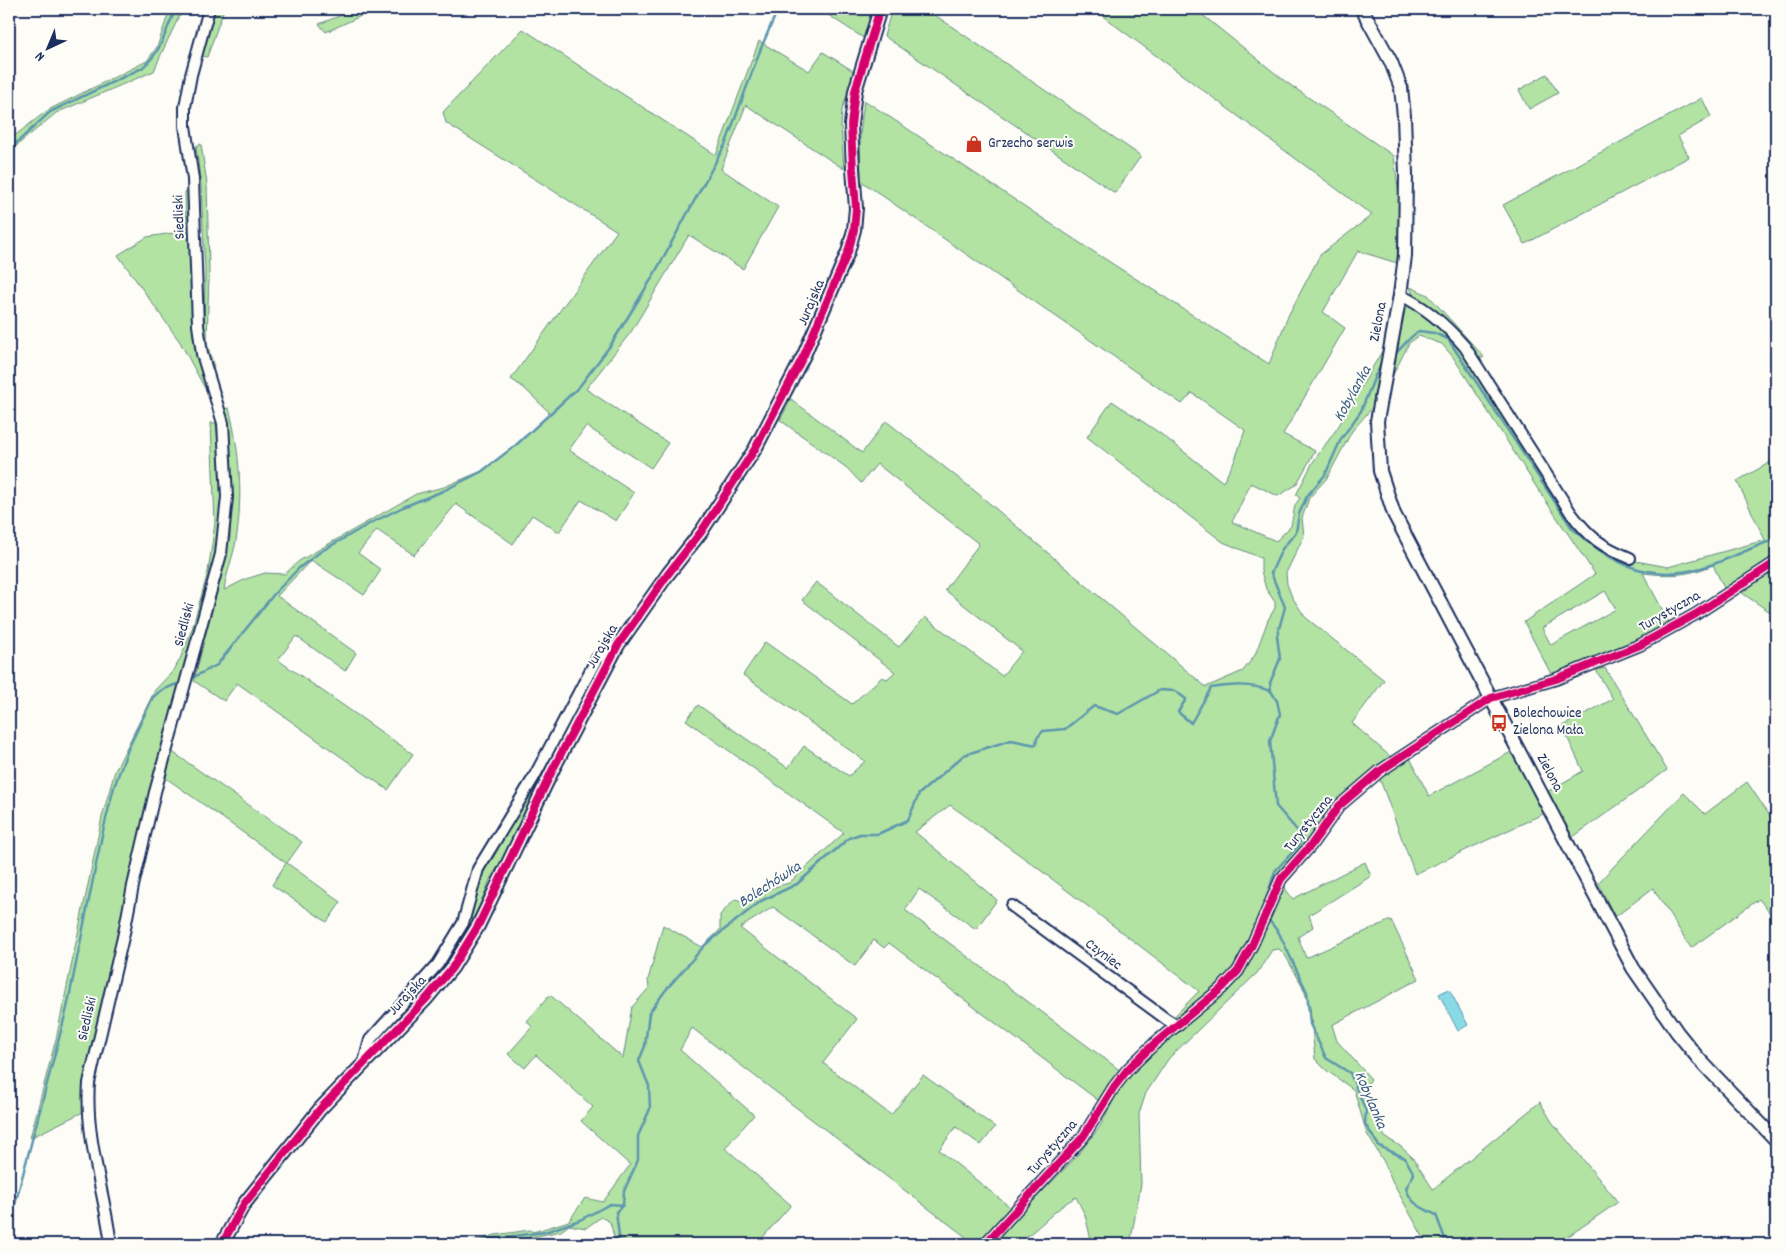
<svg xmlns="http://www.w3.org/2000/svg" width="1785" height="1253" font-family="Dekko,sans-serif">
<rect width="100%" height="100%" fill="#fdfcf7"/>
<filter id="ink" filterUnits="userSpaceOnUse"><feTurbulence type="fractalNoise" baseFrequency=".02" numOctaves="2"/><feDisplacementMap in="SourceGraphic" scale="10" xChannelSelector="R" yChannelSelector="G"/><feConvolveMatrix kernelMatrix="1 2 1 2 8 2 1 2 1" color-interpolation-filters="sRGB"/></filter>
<g filter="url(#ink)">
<g fill="#b2e3a3" stroke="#668980" fill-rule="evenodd">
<path d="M170,9H183C173,29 163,49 154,71L56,113L9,152V140L48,110L147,61L157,47Z"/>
<polygon points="214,9 224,9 207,57 202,56"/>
<polygon points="357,9 376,9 326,32 319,24"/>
<polygon points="819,9 872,9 865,39"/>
<polygon points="892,9 926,9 1141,156 1115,193 884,36"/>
<path d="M1093,9H1195L1286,82L1394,156L1399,196L1397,263L1358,251L1323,312L1345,328L1283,434L1315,451L1296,485L1278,496L1251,483L1232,522L1276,541L1291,526L1295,505L1300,498L1296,495L1313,462L1338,427L1382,351L1385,352L1372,408L1352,431L1327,478L1309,498L1302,518L1304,536L1286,573L1287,584L1292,597L1305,617L1384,680L1352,723L1392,758L1336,802L1307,841L1295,860L1284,883L1286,890L1293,899L1365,862L1371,876L1309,915L1313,927L1298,937L1306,958L1391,920L1419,979L1332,1025L1337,1041L1371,1079L1364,1089L1366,1098L1385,1137L1400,1146L1412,1157L1433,1189L1540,1102L1552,1122L1618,1202L1557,1244H1427L1394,1185L1384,1162L1367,1134L1354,1090L1326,1070L1315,1059L1310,1006L1302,985L1285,955L1279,949L1272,950L1257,973L1169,1058L1146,1093L1139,1114L1141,1184L1130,1244H1092L1085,1215L1076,1197C1054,1208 1036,1234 1015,1243C1009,1246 998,1244 991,1244L1076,1157L1099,1128L1121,1086L1099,1101L889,943L884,948L874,940L855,966L773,907L740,928L857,1019L823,1063L891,1115L923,1075L995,1127L981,1145L956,1127L939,1150L1011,1208L975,1244L692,1028L680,1050L754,1115L725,1148L791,1205L757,1244H612L615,1240L610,1222L601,1217L586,1228L569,1225L561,1231L523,1239L519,1244H468L495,1235L530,1230L533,1232L569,1221L585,1198L603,1202L630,1165L581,1121L593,1107L536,1055L525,1068L508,1054L532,1027L527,1021L550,995L623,1058L632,1007L649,988L648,980L663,925L702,947L720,930V915L735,899L749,903L771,888L789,883L844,833L686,720L698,705L788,768L804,746L849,776L865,761L743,675L765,642L852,704L882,677L887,679L895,672L802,600L816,582L899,647L925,617L1002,676L1022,651L945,590L979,544L877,464L861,483L847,468L780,420L791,399L862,453L886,421L976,492L1206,687L1243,671L1255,655L1268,620L1275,608V602L1266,589L1261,571V558L1223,542L1087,437L1112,401L1161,434L1223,482L1235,460L1245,430L1192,393L1182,404L861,181L860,135L864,100L1080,243L1269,364L1288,316L1320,255L1372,215ZM950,805L1031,863L1199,991L1121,1071L905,910L919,889L976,929L997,900L915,832Z"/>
<path d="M523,29L716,155L759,41L809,71L823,52L855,72L842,110L841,126L844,169L746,105L721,169L778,207L743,269L689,235L631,332L586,389L668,443L651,468L586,426L569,450L634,493L616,521L581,500L559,532L532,515L513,544L456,504L414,555L377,530L358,553L381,570L364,595L311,560L277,596L356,653L345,671L296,636L278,660L413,754L388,790L237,683L224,701L194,681L230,537C233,495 229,451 223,409L229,408C240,451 243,497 236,541C233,557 226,574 224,590L246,579L265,573L285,574L299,561L416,494L444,487L484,470L514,446L551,414L524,388L511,379L617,231L446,123L443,112Z"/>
<polygon points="1547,74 1558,93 1529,109 1519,90"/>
<polygon points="1702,98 1711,117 1678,136 1689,157 1525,244 1503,205"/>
<polygon points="201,144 207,184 209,271 207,344 214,367 212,369 204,345 205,270 201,186 196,146"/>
<polygon points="191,191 193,333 202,367 212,395 209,396 180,342 118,255 147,237 186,231 185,192"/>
<polygon points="1410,287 1428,295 1484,357 1478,360 1460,337 1413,295"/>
<path d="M1414,304L1455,339L1579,529L1625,559L1668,567L1765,540L1737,481L1776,459V555L1725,590L1713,565C1688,576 1670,576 1643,573L1671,626L1641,642L1552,676L1524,622L1595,574L1539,491L1453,357L1442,344L1419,336L1409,343L1391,379L1402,306ZM1605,591L1616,609L1551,645L1542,628Z"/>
<polygon points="211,423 216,423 223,483 223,517 219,552 185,662 153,785 83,1081 83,1112 30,1138 57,1035 102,817 115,771 155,690 174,670 180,659 192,629 208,572 215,523"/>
<polygon points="1775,567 1776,568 1776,616 1742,593"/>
<polygon points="607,657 512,846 491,877 465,942 449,965 377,1042 380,1036 444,961 483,870 492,860 601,659"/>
<polygon points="1605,668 1667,770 1573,837 1547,792 1583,771 1562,726 1613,699 1596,670"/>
<polygon points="171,751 302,842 287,863 341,902 327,922 272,885 286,863 166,778"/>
<polygon points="1511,752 1545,813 1415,874 1379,777 1410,758 1429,796"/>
<polygon points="1747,782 1776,825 1776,921 1759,899 1691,948 1653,888 1615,917 1598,883 1684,793 1705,814"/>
</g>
<polygon fill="#89dae5" stroke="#5d96af" points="1449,989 1468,1025 1458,1031 1439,994"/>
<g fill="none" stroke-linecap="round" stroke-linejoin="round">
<g stroke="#5d96af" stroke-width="2.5">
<path d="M9,150L50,112L142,68C164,49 164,32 176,9"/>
<path d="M1395,354C1404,346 1409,337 1419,331L1434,333L1448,339L1572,528C1610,563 1648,583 1701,568C1727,561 1751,547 1776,539"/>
<polyline points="194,677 217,665 274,594 299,568 320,552 369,524 403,507 443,491 481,472 516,445 579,387 610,346 652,278 726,143 761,48 778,9"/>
<polyline points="1264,906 1275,871 1299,845 1302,836 1276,806 1270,741 1280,714 1277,701 1271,691 1270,683 1280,659 1277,636 1285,607 1271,573 1282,549 1296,532 1299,514 1307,496 1325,475 1341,439 1361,411 1375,376 1381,366"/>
<path d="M1268,919L1279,933L1307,992L1310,1024L1326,1058L1350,1073L1366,1111L1365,1124L1379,1146L1405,1158L1414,1174L1406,1188C1411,1205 1422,1207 1436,1215L1444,1236L1445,1244"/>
<polyline points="9,1227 67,1008 102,835 114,787 128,749 153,697 162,690 177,684"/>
<polyline points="477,1244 490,1239 545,1232 580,1220 610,1204 623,1205"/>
<path d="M620,1244L616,1212L623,1205L624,1191L638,1160V1136L650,1109L649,1086L639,1061L645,1046L649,1013L665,991L705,945L761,901L797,884L849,838L860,834H878L908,820L919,794L964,755L1011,740L1036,745L1037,738L1043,731L1065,729L1094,706L1118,714L1160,690L1175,691L1186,699L1178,712L1191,723L1211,688C1232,685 1250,683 1270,691"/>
</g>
<g stroke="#1b2f5e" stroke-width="14">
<g id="minor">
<path d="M1400,295C1426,307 1447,326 1465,347L1571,513C1590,538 1601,546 1630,558"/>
<polyline points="1012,906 1166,1019 1177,1026"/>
<polyline points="364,1062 370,1040 438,964 463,923 478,869 534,777 597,658 618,645"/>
<path d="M111,1244C104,1190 85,1138 89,1083L124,933L133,886L155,792L221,554L227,497L223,423L202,354L198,325L193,179L185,126V107L191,75L209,9"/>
<polyline points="985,1244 1083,1137 1114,1087 1128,1069 1154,1044 1222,988 1238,971 1252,945 1281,879 1311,845 1339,806 1380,771 1491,698 1556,679 1640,645 1696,614 1776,562"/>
</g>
</g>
<g stroke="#1b2f5e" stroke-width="16">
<g id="tertiary">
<polyline points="1362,9 1391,62 1401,88 1404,116 1406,174 1405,256 1400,295 1377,421 1380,471 1394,514 1633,968 1677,1032 1698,1058 1776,1140"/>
<polyline points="222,1244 244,1204 320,1109 427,998 452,968 478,926 553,769 618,645 668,574 701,532 755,449 804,355 848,252 854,230 856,208 853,169 851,125 855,91 880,9"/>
</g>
</g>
<use href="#minor" stroke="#fdfcf7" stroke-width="10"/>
<use href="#tertiary" stroke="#fdfcf7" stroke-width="12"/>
<g stroke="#fdfcf7" stroke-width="11">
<g id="cycleway">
<polyline points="222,1244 244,1204 320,1109 427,998 452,968 478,926 553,769 618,645 668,574 701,532 755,449 804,355 848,252 854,230 856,208 853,169 851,125 855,91 880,9"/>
<polyline points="985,1244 1083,1137 1114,1087 1128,1069 1154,1044 1222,988 1238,971 1252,945 1281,879 1311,845 1339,806 1380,771 1491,698 1556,679 1640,645 1696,614 1776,562"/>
</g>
</g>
<use href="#cycleway" stroke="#d6006c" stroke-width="8"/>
</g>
</g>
<defs>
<g id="shop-bare" transform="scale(1.35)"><path d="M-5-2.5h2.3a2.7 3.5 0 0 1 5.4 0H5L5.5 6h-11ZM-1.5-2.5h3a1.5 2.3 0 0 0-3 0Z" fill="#c8321e" stroke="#fdfcf7" stroke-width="2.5" paint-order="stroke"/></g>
<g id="bus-bare" transform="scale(1.35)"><path d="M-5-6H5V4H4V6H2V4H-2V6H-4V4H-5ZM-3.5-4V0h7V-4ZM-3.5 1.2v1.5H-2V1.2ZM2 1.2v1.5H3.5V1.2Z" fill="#c8321e" stroke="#fdfcf7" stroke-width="2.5" paint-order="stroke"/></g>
</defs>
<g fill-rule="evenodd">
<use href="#shop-bare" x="974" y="144"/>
<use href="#bus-bare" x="1499" y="723"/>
</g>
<g text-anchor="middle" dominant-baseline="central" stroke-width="4" stroke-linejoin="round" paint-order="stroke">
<g font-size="15" fill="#1b2f5e" stroke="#fdfcf7" text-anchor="start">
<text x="988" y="144">Grzecho serwis</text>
<text x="1513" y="714">Bolechowice<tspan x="1513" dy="17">Zielona Mała</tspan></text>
</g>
<g font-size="15" fill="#1b2f5e" stroke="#fdfcf7">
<text transform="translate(180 217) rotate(-92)">Siedliski</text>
<text transform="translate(812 303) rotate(-67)">Jurajska</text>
<text transform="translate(1379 322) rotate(-79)">Zielona</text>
<text transform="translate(1670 612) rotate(-30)">Turystyczna</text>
<text transform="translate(185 625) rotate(-75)">Siedliski</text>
<text transform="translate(603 647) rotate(-60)">Jurajska</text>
<text transform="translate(1549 773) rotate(62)">Zielona</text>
<text transform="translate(1309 824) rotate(-51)">Turystyczna</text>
<text transform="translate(1103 955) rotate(37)">Czyniec</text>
<text transform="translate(408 996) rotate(-47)">Jurajska</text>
<text transform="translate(88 1019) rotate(-77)">Siedliski</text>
<text transform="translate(1053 1148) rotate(-49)">Turystyczna</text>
</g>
<g font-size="16" font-style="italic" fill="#365a80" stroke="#fdfcf7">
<text transform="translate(1353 394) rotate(-61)">Kobylanka</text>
<text transform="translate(770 885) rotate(-33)">Bolechówka</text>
<text transform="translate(1370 1100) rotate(67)">Kobylanka</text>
</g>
</g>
<rect width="1785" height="1253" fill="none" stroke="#fdfcf7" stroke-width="30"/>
<rect x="15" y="15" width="1755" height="1223" fill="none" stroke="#1b2f5e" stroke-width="2" filter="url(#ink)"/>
<g transform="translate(48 48) rotate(224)" stroke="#fdfcf7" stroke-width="4" paint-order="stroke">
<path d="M0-4L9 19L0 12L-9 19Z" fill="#1b2f5e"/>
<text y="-8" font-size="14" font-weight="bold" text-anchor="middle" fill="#1b2f5e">N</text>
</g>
</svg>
